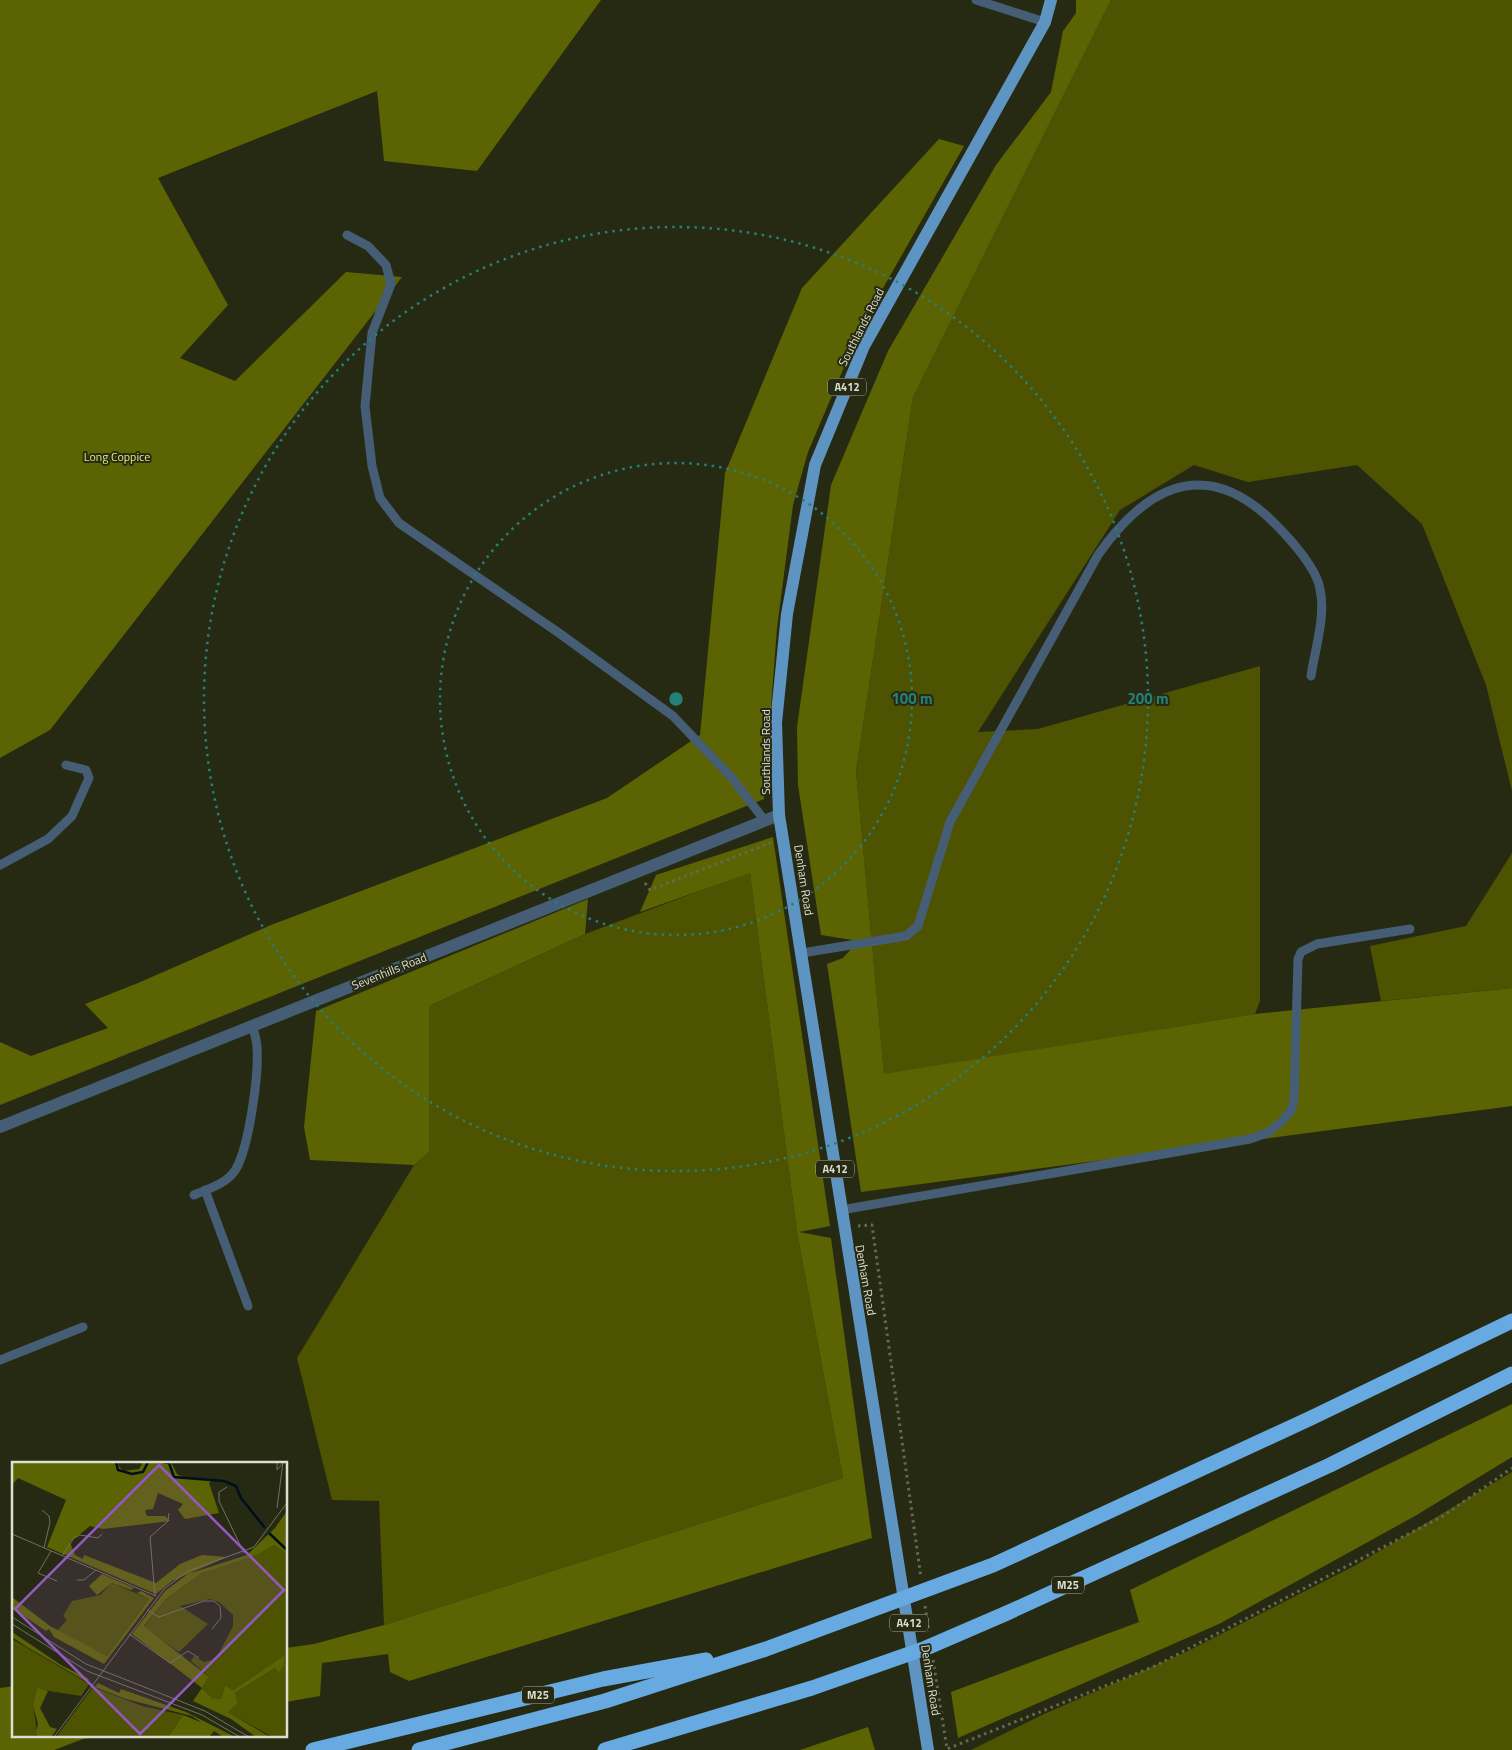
<svg xmlns="http://www.w3.org/2000/svg" width="1512" height="1750" font-family="'Titillium Web',sans-serif">
<rect width="100%" height="100%" fill="#272a12"/>
<g fill="#4d5301">
<polygon points="1111,0 1512,0 1512,791 1486,685 1422,524 1357,465 1248,482 1194,465 1120,510 978,732 1038,729 1260,666 1260,1001 1255,1014 884,1075 856,771 913,397"/>
<polygon points="1512,853 1512,988 1381,1001 1370,946 1466,926"/>
<polygon points="750,872 797,1232 843,1478 384,1625 379,1501 332,1500 297,1358 414,1165 429,1152 429,1006 585,934"/>
<polygon points="1512,1472 1512,1750 971,1750 1044,1714 1186,1652 1356,1565"/>
</g>
<g fill="#5c6302">
<polygon points="0,0 601,0 477,171 384,161 377,91 158,178 228,305 180,358 235,381 346,272 402,277 50,730 0,758"/>
<polygon points="1076,0 1111,0 913,397 856,771 884,1074 1255,1014 1512,988 1512,1106 861,1192 827,964 843,958 858,941 821,935 798,785 797,727 831,485 888,351 996,165 1051,92 1063,31 1076,13"/>
<polygon points="939,139 964,146 862,325 808,452 793,505 777,628 764,799 0,1105 0,1042 31,1056 108,1028 85,1004 138,983 271,925 607,798 700,735 725,473 802,288"/>
<polygon points="773,837 830,1226 799,1232 831,1238 872,1538 409,1681 390,1672 388,1654 322,1663 320,1696 286,1702 286,1648 314,1644 384,1625 843,1478 797,1232 750,873 640,912 656,875"/>
<polygon points="588,899 585,934 429,1006 429,1152 414,1165 310,1160 304,1127 316,1011"/>
<polygon points="1512,1404 1512,1457 1415,1516 1219,1624 958,1738 951,1692 1139,1622 1130,1590"/>
<polygon points="14,1686 14,1736 100,1736 83,1739 54,1750 0,1750 0,1688"/>
<polygon points="868,1727 875,1750 800,1750"/>
</g>
<g fill="none" stroke-linecap="round" stroke-linejoin="round">
<g stroke="#666954" stroke-width="3" stroke-dasharray="2.5 4" stroke-linecap="butt">
<polyline points="645,883 650,890 770,843 770,845"/>
<polyline points="858,1226 872,1225 921,1578"/>
<polyline points="925,1606 929,1632"/>
<polyline points="933,1660 947,1749 1155,1666 1443,1516 1512,1468"/>
</g>
<g stroke="#455e75" stroke-width="9">
<polyline points="976,0 1045,22"/>
<polyline points="347,235 368,246 386,265 391,284 372,333 365,406 372,466 380,498 399,523 559,633 673,716 732,778 765,821"/>
<polyline points="0,865 48,839 72,816 89,778 86,770 66,765"/>
<path d="M802,953L906,936L918,926L950,822L1098,555C1152,478 1214,456 1283,532C1296,546 1317,570 1320,589C1326,616 1315,649 1311,676"/>
<polyline points="205,1190 248,1306"/>
<path d="M194,1195C208,1189 227,1184 236,1169C249,1146 259,1075 257,1048C257,1040 254,1032 252,1025"/>
<polyline points="841,1210 1250,1139 1267,1133 1281,1122 1291,1111 1294,1100 1298,959 1301,952 1317,944 1410,929"/>
<polyline points="0,1360 83,1327"/>
</g>
<polyline stroke="#455e75" stroke-width="12" points="0,1127 779,815"/>
<polyline stroke="#5e94c2" stroke-width="12" points="928,1750 779,815 776,723 787,614 815,465 864,346 1045,22 1051,0"/>
<g stroke="#67a9e1" stroke-width="15">
<polyline points="313,1750 603,1679 706,1660"/>
<polyline points="419,1750 605,1701 766,1649 993,1565 1311,1418 1512,1321"/>
<polyline points="605,1750 812,1688 926,1648 1007,1613 1330,1465 1512,1374"/>
</g>
</g>
<g fill="none" stroke="#248078" stroke-width="2.5" stroke-dasharray="2.5 5">
<circle cx="676" cy="699" r="236"/>
<circle cx="676" cy="699" r="472"/>
</g>
<g text-anchor="middle" dominant-baseline="central" stroke-width="4" stroke-linejoin="round" paint-order="stroke">
<g fill="#272a12" stroke="#a6a998" stroke-width="1">
<rect x="828" y="378.5" width="38" height="17" rx="4"/>
<rect x="816" y="1160.5" width="38" height="17" rx="4"/>
<rect x="1052" y="1576.5" width="32" height="17" rx="4"/>
<rect x="890" y="1614.5" width="38" height="17" rx="4"/>
<rect x="522" y="1686.5" width="32" height="17" rx="4"/>
</g>
<g font-size="11" font-weight="bold" fill="#dddfd1">
<text x="847" y="387">A412</text>
<text x="835" y="1169">A412</text>
<text x="1068" y="1585">M25</text>
<text x="909" y="1623">A412</text>
<text x="538" y="1695">M25</text>
</g>
<g font-size="12" fill="#dddfd1" stroke="#272a12">
<text transform="translate(861 327) rotate(-63)">Southlands Road</text>
<text transform="translate(765 752) rotate(-90)">Southlands Road</text>
<text transform="translate(804 880) rotate(81)">Denham Road</text>
<text transform="translate(389 971) rotate(-22)">Sevenhills Road</text>
<text transform="translate(866 1280) rotate(80)">Denham Road</text>
<text transform="translate(931 1680) rotate(81)">Denham Road</text>
</g>
<g font-size="12" fill="#dfeb7c" stroke="#272a12">
<text x="117" y="456">Long Coppice</text>
</g>
</g>
<g transform="translate(12 1462)">
<rect width="275" height="275" fill="#272a12"/>
<path d="M262,83L275,92V275H260L216,250L223,231L263,206L265,210L272,195L221,228L213,223L209,237H201L190,226L197,215L179,199L182,194L192,200L204,197L221,164V153L207,140L198,137L168,144L196,162L167,190L132,165L154,137L190,111ZM100,121L137,137L95,194L45,169L55,158L51,154L60,139L88,133ZM0,177L77,222L69,234L25,227L21,244L26,275H0ZM81,225L130,244L171,253L156,275H44Z" fill="#4d5301"/>
<path d="M0,0H104L111,9L127,7L131,0H159L165,12L173,16L201,17L197,21L207,51L173,57L166,48L171,42L146,31L141,47L133,48L135,54H153L158,59L91,67L78,64L58,80L63,93L71,97L72,93L144,121L168,102L190,93L215,95L160,119L144,132L35,85L54,38L6,16L0,23ZM275,49V92L262,83L244,93L190,111L154,137L132,164L197,215L190,226L201,237H209L213,223L221,228L272,194V203L266,211L263,206L223,231L225,242L216,250L258,275H244L219,257L181,239L190,226L120,172L153,129L176,112L235,93L263,66ZM90,112L122,126L119,128L100,121L85,133L77,124ZM129,129L142,136L92,202L42,175L37,167L34,169L0,146V135L38,164L95,194L137,137L125,131ZM0,170L49,203L77,217L75,220L15,185L0,175ZM86,221L107,231L109,227L174,250L223,275H211L180,254L114,237L83,225ZM25,226L36,229L28,246L38,265L45,267L39,275H26L24,271L26,262L21,244ZM171,253L198,264L203,268L197,275H156Z" fill="#5c6302"/>
<path fill="none" stroke="#000f1f" stroke-width="2.5" d="M104,0L106,8L120,12L131,10L136,0M151,0L157,1L162,15L212,19L224,24L229,36L253,66M257,71L275,88"/>
<path fill="none" stroke="#70725e" stroke-width="1" d="M265,0V8L271,1M215,25L207,30V39L232,91M265,46L271,0M30,48L37,54L38,60L32,86M0,72L144,134M39,89L26,111L45,119M50,94L62,76L68,73L86,76L90,72M65,118H72L84,108M143,134L138,75L156,59L157,51M135,148L147,155L192,139H202L208,144L209,156L200,167M0,155L74,202L193,249L237,275M0,162L75,209L190,253L228,275M117,172L158,201L176,189L187,196M42,275L152,127L176,109L242,85L275,41"/>
<path fill="#9459c4" fill-opacity="0.15" stroke="#9459c4" stroke-width="2.5" d="M147,3L272,128L128,272L3,147Z"/>
<rect width="275" height="275" fill="none" stroke="#dddfd1" stroke-width="2.5"/>
</g>
<circle cx="676" cy="699" r="8" fill="#248078" stroke="#272a12" stroke-width="2.5"/>
<g font-size="15" text-anchor="middle" font-weight="bold" fill="#248078" stroke="#272a12" stroke-width="4" stroke-linejoin="round" paint-order="stroke">
<text x="912" y="704">100 m</text>
<text x="1148" y="704">200 m</text>
</g>
</svg>
